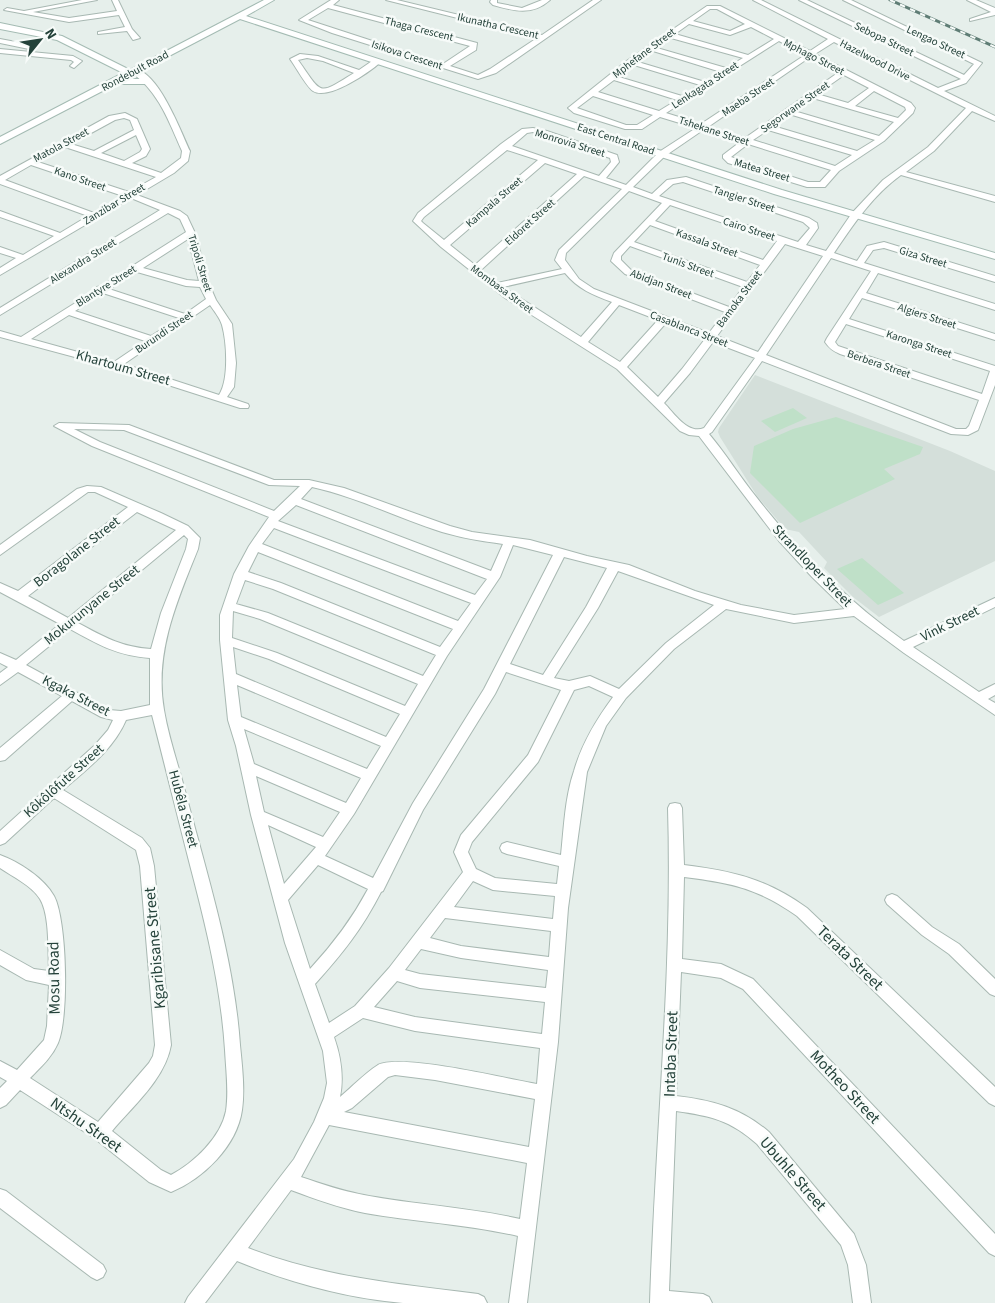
<svg xmlns="http://www.w3.org/2000/svg" width="995" height="1303" font-family="'Source Sans 3',sans-serif">
<rect width="100%" height="100%" fill="#e6efeb"/>
<polygon fill="#d4dfda" points="755,375 950,451 995,471 995,561 879,617 853,597 824,568 827,562 799,532 785,529 757,496 720,437 718,432 719,428"/>
<g fill="#bfe0c8">
<polygon points="793,408 807,418 775,432 761,421"/>
<polygon points="836,417 923,447 920,454 884,469 895,479 800,523 750,473 754,446 793,429"/>
<polygon points="862,558 904,593 878,605 837,569"/>
</g>
<g fill="none" stroke-linecap="round" stroke-linejoin="round">
<g stroke="#a8b8b2" stroke-width="2">
<g id="street">
<polygon points="82,0 97,0 33,12 69,18 117,11 112,0 118,0 132,29 140,38 133,40 127,31 98,34 98,32 125,27 119,15 69,22 4,10 7,8 24,11"/>
<path d="M331,0H339L333,5L477,43L476,50L450,66L478,75L490,69L537,38L386,0H397L542,35L593,0H601L496,73L478,79L332,33L299,20ZM328,8L470,46L443,64L308,20Z"/>
<path d="M491,0H497V3L522,8L542,0H550C532,16 514,11 493,5L490,2Z"/>
<path d="M753,0H761L938,88L961,79L799,0H807L964,75L974,64L843,0H851L982,63L966,83L944,91L995,116V121L972,111L934,151L906,172L995,196V202L901,175C872,196 853,225 834,253L857,261L867,246L884,242L995,276V282L884,248L873,250L864,263L995,304V310L878,273L866,293L995,334V340L862,298L849,319L995,366V385L978,430L968,435L951,434L762,361L712,432L709,434C726,454 740,477 757,498C800,553 847,601 904,641L995,598V607L913,647L979,692L995,684V695L988,699L995,703V715L904,653L854,616L794,623L726,609L674,649L626,698L606,726L587,772L568,908L558,1042L527,1303H509L518,1236C467,1224 416,1222 365,1213C340,1208 315,1199 291,1190L248,1248C321,1277 400,1284 478,1294L484,1297L487,1303C459,1303 431,1303 403,1303C346,1298 291,1283 237,1261L205,1303H185L188,1297L294,1159L314,1122L324,1098L327,1083L323,1051L285,943L251,815L236,746L228,720L220,640V615L234,574L249,546L269,517L92,446L54,426L59,423L129,425L274,480H309L344,488L450,526L472,532L530,540L587,556L629,565L695,591L741,605L794,615L845,609L812,577L779,541L699,436L689,435L680,431L617,369L505,298L441,247L413,221L418,213L501,144L522,129L533,128L547,131L617,155L619,162L606,178L626,185L659,152L696,128L660,117L642,129H625L574,113L568,108L628,60L707,6H720L810,51L828,39ZM710,9H717L745,24L730,31L693,21ZM689,24L730,35L751,27L774,39L748,55L675,34ZM671,38L743,58L726,68L657,48ZM779,41L805,55L701,124L666,113ZM834,42L966,108L928,147L883,180L852,213L826,251L806,245L818,228L817,223L809,218L686,177L667,180L652,194L633,187L665,156L703,130L740,142L723,155V158L728,163L807,187H825L839,171L884,141L913,113L915,108L911,103L815,54ZM653,51L721,72L705,82L638,62ZM810,57L839,72L745,138L708,127ZM634,65L700,85L682,96L619,77ZM844,75L869,88L848,103L817,94ZM614,80L677,100L659,111L598,92ZM874,91L905,107L906,110L898,118L855,106ZM593,96L653,115L637,125H626L577,108ZM813,98L894,122L879,136L794,111ZM789,114L875,140L857,151L773,126ZM768,130L852,155L835,166L753,140ZM533,132L610,158L611,162L599,176L512,146L527,133ZM748,144L831,170L820,182H808L731,157ZM507,150L538,160L444,240L423,223L421,221L424,217ZM545,163L577,174L475,265L450,245ZM584,176L622,189L559,250L555,260L562,269L497,283L481,270ZM683,182L803,222L810,228L798,242L659,196L673,184ZM629,191L662,203L614,253L611,261L625,274L725,312L709,333L594,289L579,279L565,260L566,253ZM670,205L777,241L763,260L655,221ZM650,225L760,265L747,282L634,242ZM785,244L823,256L758,352L717,336ZM630,246L743,287L729,307L631,270L621,260V256ZM831,258L871,271L827,338L825,342C829,348 833,351 840,354L979,400L969,426L966,429H956L766,355ZM565,273C578,289 593,295 612,302L581,337L503,287ZM619,305L658,320L620,362L588,342ZM666,323L705,339L682,369L658,397L627,367ZM846,324L990,371L982,394L838,346L835,342ZM713,342L755,358L704,428C688,435 674,413 664,403L690,373ZM74,429L124,430L269,485L300,486L274,511L100,442ZM312,487C357,497 398,518 442,532C462,538 482,541 503,544L491,571L301,499ZM296,505L487,579L475,595L278,521ZM274,528L471,603L458,621L262,544ZM513,545L553,555L484,689L413,803L373,878L325,856L354,814L447,656L500,577ZM258,552L453,629L440,647L281,583L248,572ZM564,557L607,568L586,607L543,675L510,664ZM618,571L714,605L666,643L619,689L590,676L569,681L554,678L598,608ZM245,580L273,589L436,655L423,676L268,613L236,604ZM233,611L260,619L418,684L405,706L277,653L232,638ZM233,647L269,659L400,714L386,737L236,674ZM506,672L561,690L528,755L461,835L454,852L463,872L389,968L355,1006L329,1023L315,984C343,953 362,929 381,892L383,891L423,810L495,694ZM237,685L381,746L367,769L241,717ZM589,686L613,697C596,720 582,743 574,771C565,797 564,827 561,855L507,842L502,844L500,848L502,852L507,854L559,866L557,884L495,878L476,869L468,852L472,842L538,762L574,690ZM244,729L361,778L346,803L254,764ZM256,776L340,812L323,837L264,812ZM268,825L316,847L284,884ZM318,865L368,889C352,919 333,944 310,969L288,900ZM473,881L493,890L555,896L553,919L454,907ZM445,918L551,931L549,957L461,946L430,938ZM421,949L461,958L548,970L546,988L420,974L405,970ZM397,981L420,988L545,1002L542,1034L415,1017L374,1007ZM363,1018L415,1031L540,1048L537,1084C507,1079 401,1053 378,1065C365,1073 352,1087 340,1097C344,1077 341,1057 334,1037ZM395,1075L435,1080L535,1099L529,1147L344,1112L352,1108L388,1077ZM329,1125L527,1163L520,1219C468,1207 416,1205 364,1195C342,1191 322,1184 301,1177Z"/>
<polygon points="967,0 976,0 995,8 995,15 970,21 970,19 991,12"/>
<polygon points="0,39 32,45 33,47 29,49 0,43"/>
<polygon points="0,49 73,56 82,61 74,68 70,66 74,62 71,60 0,53"/>
<path d="M300,54L318,56L359,70L375,59L382,61C370,72 328,101 313,91C306,86 296,67 290,59ZM307,58L323,61L354,73C317,96 323,95 298,60Z"/>
<path d="M132,69C157,67 181,132 190,151L188,161L174,173L137,195L180,211L187,216L195,233L209,284L216,300L232,324L236,363L234,387L227,397L248,404L249,406L248,408H240L112,367L0,337V331L21,337L96,290L97,287L101,286L186,232L180,219L168,213L0,315V308L160,210L131,198L0,275V268L16,258L0,253V247L23,255L54,236L0,217V211L60,233L88,216L0,184V176L109,116L125,113L137,119L150,149L146,156L132,163L161,173L181,158L182,151C169,122 159,92 132,73ZM124,118L130,120L134,130L94,151L71,144L115,120ZM136,135L142,149L140,152L124,161L101,153ZM65,147L156,177L129,192L38,162ZM31,165L123,196L94,213L5,180ZM188,239L199,281L187,280L143,268ZM137,272L186,286L200,287L206,299L185,314L109,289ZM103,293L179,318L151,336L75,311ZM210,305C214,311 220,318 222,325C227,343 229,380 219,395L124,364ZM69,315L145,341L114,362L31,339Z"/>
<path d="M87,486L101,487L161,513L188,526L200,538L198,549C177,601 154,653 164,710C168,735 177,761 184,787C206,872 234,957 240,1045C242,1066 245,1089 242,1110C237,1146 203,1179 171,1192L149,1182L94,1138L20,1090L6,1105L0,1108V1088L7,1081L0,1077V1061L17,1070L44,1040L47,1026L49,985L26,980L0,965V950L34,969L49,971C48,952 50,915 40,899C31,885 13,877 0,868V855C19,862 44,878 54,896C67,920 69,1018 58,1043C52,1057 41,1067 30,1078L98,1122L149,1063L153,1056L155,1045L140,866L136,850L54,798L5,843L0,845V831L95,745L108,730L113,720L101,717L72,701L5,760L0,761V748L62,696L18,672L0,685V673L8,667L0,663V653L16,660L60,624L0,592V583L18,591L128,507L95,492H88L0,555V545L77,489ZM137,512L176,530L68,618L28,596ZM184,535L188,539L186,549L161,613L151,649C121,647 104,637 78,623ZM70,629C97,644 118,656 150,658V705L121,711L109,710L26,665ZM152,715C165,765 177,815 190,865C206,926 221,987 225,1050C226,1070 229,1091 226,1111C221,1137 194,1163 171,1175L161,1170L112,1131C133,1106 165,1079 171,1045L154,866L150,848L142,838L63,790C87,769 113,750 126,720Z"/>
<path d="M675,803L680,804L682,808L684,865C733,871 767,879 807,908L995,1087V1106L989,1103L797,916C757,888 732,883 684,877L682,959L721,964L753,979L995,1234V1256L989,1253L743,989L721,978L681,972L676,1096C712,1100 741,1108 769,1132L854,1234L866,1265L871,1303H853L848,1265L841,1245L757,1144C730,1120 711,1116 676,1111L669,1291L703,1294L709,1297L712,1303H650C655,1138 673,973 668,808L670,804Z"/>
<polygon points="892,894 897,896 932,927 959,944 995,979 995,996 990,994 949,954 922,935 887,904 885,900 887,896"/>
<polygon points="0,1189 6,1191 103,1265 106,1271 103,1277 97,1280 91,1277 0,1208"/>
</g>
</g>
<g stroke="#a4bbb3" stroke-width="2">
<polygon id="secondary" points="264,0 274,0 246,16 782,190 995,253 995,259 774,194 240,19 125,79 144,79 148,82 147,84 116,84 0,144 0,137 123,73 57,40 0,29 0,23 62,36 130,70"/>
</g>
<use href="#street" fill="#fff" fill-rule="evenodd"/>
<use href="#secondary" fill="#fff" fill-rule="evenodd"/>
<g stroke="#5f7d75" stroke-width="3">
<polyline id="rail" points="890,0 995,47"/>
</g>
<use href="#rail" stroke="#f7fbf9" stroke-width="2" stroke-dasharray="5.5" stroke-linecap="butt"/>
</g>
<g text-anchor="middle" dominant-baseline="central" stroke-width="5" stroke-linejoin="round" paint-order="stroke">
<g font-size="11" fill="#24423a" stroke="#f7fbf9">
<text transform="translate(498 26) rotate(13)">Ikunatha Crescent</text>
<text transform="translate(419 29) rotate(14)">Thaga Crescent</text>
<text transform="translate(884 39) rotate(26)">Sebopa Street</text>
<text transform="translate(936 42) rotate(25)">Lengao Street</text>
<text transform="translate(644 53) rotate(-37)">Mphefane Street</text>
<text transform="translate(407 55) rotate(18)">Isikova Crescent</text>
<text transform="translate(814 57) rotate(27)">Mphago Street</text>
<text transform="translate(875 60) rotate(27)">Hazelwood Drive</text>
<text transform="translate(135 71) rotate(-28)">Rondebult Road</text>
<text transform="translate(705 85) rotate(-33)">Lenkagata Street</text>
<text transform="translate(748 97) rotate(-34)">Maeba Street</text>
<text transform="translate(795 107) rotate(-35)">Segorwane Street</text>
<text transform="translate(714 131) rotate(18)">Tshekane Street</text>
<text transform="translate(616 139) rotate(18)">East Central Road</text>
<text transform="translate(570 143) rotate(17)">Monrovia Street</text>
<text transform="translate(61 145) rotate(-28)">Matola Street</text>
<text transform="translate(762 170) rotate(17)">Matea Street</text>
<text transform="translate(80 179) rotate(19)">Kano Street</text>
<text transform="translate(744 199) rotate(18)">Tangier Street</text>
<text transform="translate(494 202) rotate(-41)">Kampala Street</text>
<text transform="translate(114 204) rotate(-31)">Zanzibar Street</text>
<text transform="translate(530 222) rotate(-42)">Eldoret Street</text>
<text transform="translate(749 229) rotate(18)">Cairo Street</text>
<text transform="translate(707 243) rotate(20)">Kassala Street</text>
<text transform="translate(923 257) rotate(17)">Giza Street</text>
<text transform="translate(83 261) rotate(-32)">Alexandra Street</text>
<text transform="translate(200 263) rotate(73)">Tripoli Street</text>
<text transform="translate(688 265) rotate(20)">Tunis Street</text>
<text transform="translate(661 284) rotate(21)">Abidjan Street</text>
<text transform="translate(106 286) rotate(-32)">Blantyre Street</text>
<text transform="translate(502 289) rotate(36)">Mombasa Street</text>
<text transform="translate(739 299) rotate(-53)">Bamoka Street</text>
<text transform="translate(927 316) rotate(18)">Algiers Street</text>
<text transform="translate(689 329) rotate(21)">Casablanca Street</text>
<text transform="translate(164 332) rotate(-34)">Burundi Street</text>
<text transform="translate(919 344) rotate(18)">Karonga Street</text>
<text transform="translate(879 364) rotate(19)">Berbera Street</text>
</g>
<g font-size="14" fill="#24423a" stroke="#f7fbf9">
<text transform="translate(123 368) rotate(16)">Khartoum Street</text>
<text transform="translate(77 552) rotate(-38)">Boragolane Street</text>
<text transform="translate(812 566) rotate(46)">Strandloper Street</text>
<text transform="translate(92 605) rotate(-39)">Mokurunyane Street</text>
<text transform="translate(950 624) rotate(-26)">Vink Street</text>
<text transform="translate(76 696) rotate(27)">Kgaka Street</text>
<text transform="translate(64 781) rotate(-42)">Kôkôlôfute Street</text>
<text transform="translate(183 809) rotate(75)">Hubêla Street</text>
</g>
<g font-size="16" fill="#24423a" stroke="#f7fbf9">
<text transform="translate(155 948) rotate(-95)">Kgaribisane Street</text>
<text transform="translate(850 958) rotate(44)">Terata Street</text>
<text transform="translate(54 978) rotate(-91)">Mosu Road</text>
<text transform="translate(671 1054) rotate(-88)">Intaba Street</text>
<text transform="translate(845 1087) rotate(47)">Motheo Street</text>
<text transform="translate(86 1125) rotate(35)">Ntshu Street</text>
<text transform="translate(793 1174) rotate(49)">Ubuhle Street</text>
</g>
</g>
<g transform="translate(40 40) rotate(60)" stroke="#f7fbf9" stroke-width="4" paint-order="stroke">
<path d="M0-4L9 19L0 12L-9 19Z" fill="#24423a"/>
<text y="-8" font-size="14" font-weight="bold" text-anchor="middle" fill="#24423a">N</text>
</g>
</svg>
